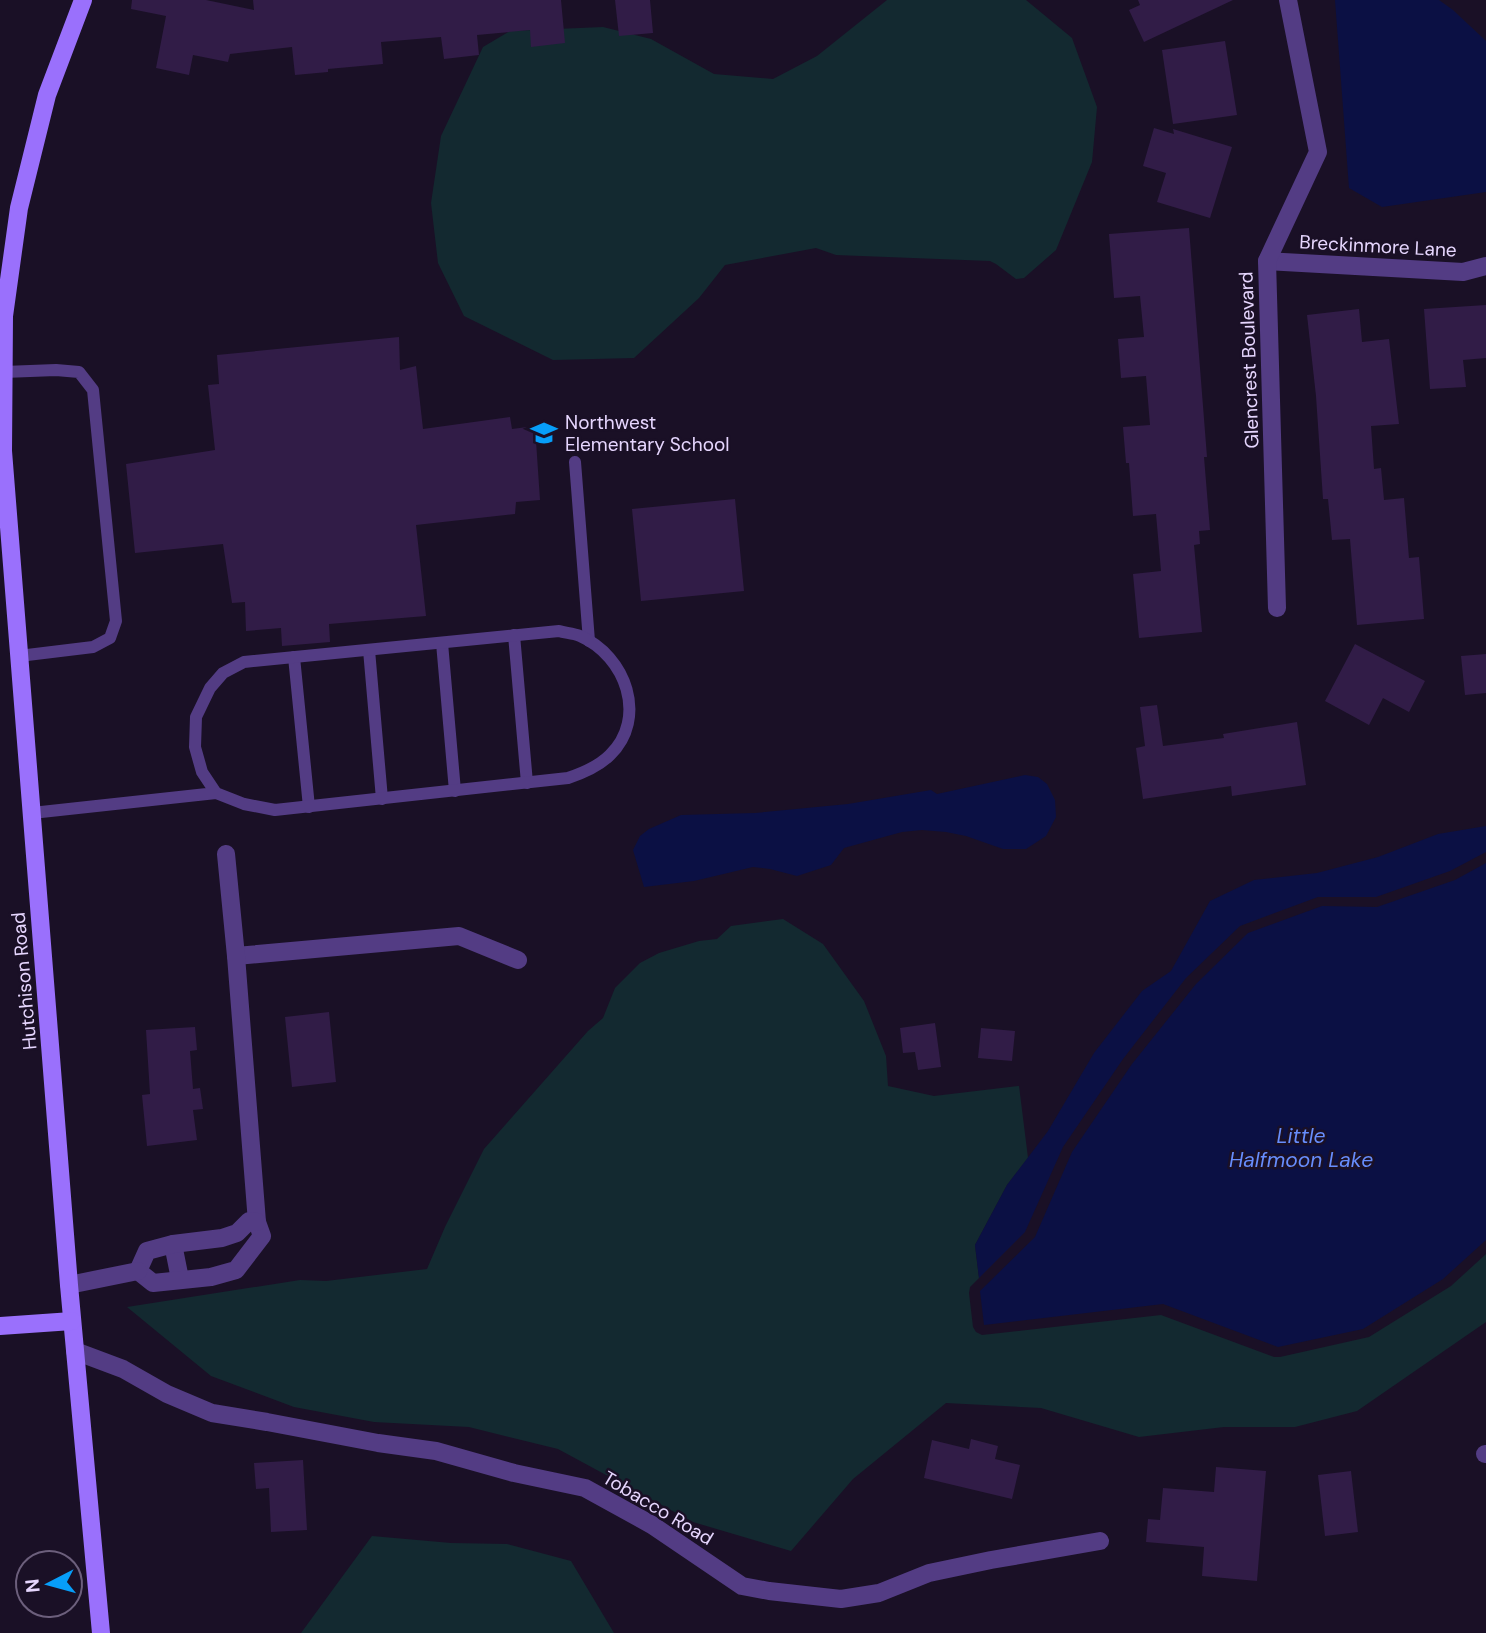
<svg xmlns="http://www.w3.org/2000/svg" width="1486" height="1633" font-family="'DM Sans',sans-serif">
<rect width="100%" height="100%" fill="#1a1026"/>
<g fill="#132930">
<polygon points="887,0 1026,0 1072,38 1097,107 1092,162 1056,250 1024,278 1016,279 996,264 990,261 836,255 816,248 725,265 699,298 634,358 553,360 464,316 438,263 431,203 441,136 483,47 510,31 603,27 651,39 714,74 773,79 817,56"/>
<polygon points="783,919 823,944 864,1001 886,1056 888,1086 934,1096 1019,1086 1028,1158 1007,1185 975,1245 979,1278 970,1287 969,1293 973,1327 976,1332 982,1335 1161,1315 1274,1357 1280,1357 1369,1337 1451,1286 1486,1254 1486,1322 1357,1411 1295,1427 1224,1427 1139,1437 1041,1408 946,1403 853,1479 791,1551 693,1522 558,1449 469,1427 374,1422 294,1407 211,1376 127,1307 300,1280 326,1281 427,1269 445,1227 484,1149 588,1031 603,1018 615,988 640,963 659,953 699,941 717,939 731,926"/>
<polygon points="372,1536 451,1543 507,1544 571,1561 614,1633 301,1633"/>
</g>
<g fill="#0b1044">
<polygon points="1335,0 1439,0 1453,10 1486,41 1486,192 1382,207 1349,188"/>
<polygon points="1025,775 1038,777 1047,784 1055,800 1056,817 1046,836 1026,849 1003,849 966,836 946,832 922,830 902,832 844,848 831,865 797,876 770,869 753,867 694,881 644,887 633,850 640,836 649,829 681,815 755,813 848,804 931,790 937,794"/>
<polygon points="1486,826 1486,852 1450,871 1376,897 1318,897 1240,926 1186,978 1123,1059 1063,1147 1025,1232 979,1278 975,1245 1007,1185 1048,1131 1094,1053 1142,991 1171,971 1210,901 1254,880 1317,873 1378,857 1438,834"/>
<polygon points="1486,863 1486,1240 1443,1279 1363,1329 1278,1347 1163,1304 984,1325 980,1291 1035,1237 1072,1152 1132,1064 1196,984 1248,933 1322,906 1377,907 1455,880"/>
</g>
<g fill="#311c47">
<polygon points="132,0 206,0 254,10 253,0 561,0 565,43 531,47 530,30 477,35 479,55 444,59 441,37 381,42 383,64 328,69 328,72 295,75 292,47 230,54 228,62 193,55 189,75 156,68 166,16 131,9"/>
<polygon points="615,0 650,0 653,33 619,36"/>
<polygon points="1138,0 1233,0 1144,42 1129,10 1140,5"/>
<polygon points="1225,41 1237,115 1173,124 1162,50"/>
<polygon points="1154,128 1174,134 1173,129 1232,147 1210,218 1157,202 1166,173 1143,166"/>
<polygon points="1189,228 1207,457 1204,457 1210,530 1199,531 1200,544 1194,545 1202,632 1139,638 1133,574 1161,571 1156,514 1133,516 1129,463 1126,463 1123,427 1150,425 1146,376 1121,378 1118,339 1144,337 1140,296 1114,298 1109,234"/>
<polygon points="1486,305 1486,358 1463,360 1466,387 1430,389 1424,309"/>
<polygon points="1359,309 1362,342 1389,339 1399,424 1371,426 1374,469 1381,468 1384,500 1404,498 1409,558 1419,557 1424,619 1357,625 1350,539 1332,540 1328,499 1323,499 1316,396 1307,315"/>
<polygon points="399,337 400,370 416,366 423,429 510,417 512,429 535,426 540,500 516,502 515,514 416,525 426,616 329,624 330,642 282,646 281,628 246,631 245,602 232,603 223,544 135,553 126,464 215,450 208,385 219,384 217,355"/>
<polygon points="735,499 744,591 641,601 632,509"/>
<polygon points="1355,644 1425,681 1409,712 1383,698 1369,725 1325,701"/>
<polygon points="1486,654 1486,693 1465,695 1461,656"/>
<polygon points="1157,705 1163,746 1224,738 1223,734 1297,722 1306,785 1232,796 1231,786 1143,799 1136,748 1145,746 1140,707"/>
<polygon points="329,1012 336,1082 292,1087 285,1017"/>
<polygon points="935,1023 941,1067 918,1070 915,1052 903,1053 900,1028"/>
<polygon points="195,1027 197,1050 190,1051 193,1089 200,1088 203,1109 193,1110 197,1140 147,1146 142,1095 150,1094 146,1030"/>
<polygon points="981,1028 1015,1031 1012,1061 978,1058"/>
<polygon points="971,1439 998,1446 995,1459 1020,1465 1012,1499 924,1478 932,1440 969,1449"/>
<polygon points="303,1460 307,1530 271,1532 269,1488 256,1489 254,1463"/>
<polygon points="1216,1467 1266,1471 1257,1581 1202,1576 1204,1547 1146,1542 1148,1519 1160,1520 1163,1488 1214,1492"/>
<polygon points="1351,1471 1358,1532 1325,1536 1318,1475"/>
</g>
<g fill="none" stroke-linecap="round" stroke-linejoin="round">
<g stroke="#533c84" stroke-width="12">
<polyline points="4,372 56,370 79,372 93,390 116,621 110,638 93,647 19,656"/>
<polyline points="575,462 589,641"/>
<polyline points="514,635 527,783"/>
<polyline points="442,643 455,791"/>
<polyline points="369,650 382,799"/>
<polyline points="294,657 309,807"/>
<path d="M32,813L216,793L244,804L275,810L568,778C583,773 598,767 610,755C648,718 626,656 580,636C573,633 565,633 559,631L244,662L223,673L210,688L196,717L195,747L202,772L216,793"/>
</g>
<g stroke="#533c84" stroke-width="18">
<polyline points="1267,261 1463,272 1486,266"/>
<polyline points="1277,608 1267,261 1318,152 1288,0"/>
<polyline points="236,956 459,936 518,960"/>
<polyline points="173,1244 180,1279"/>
<polyline points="138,1271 153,1283 211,1277 236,1270 262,1236 257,1222 236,956 226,854"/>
<polyline points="138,1271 147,1251 173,1244 222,1238 237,1233 249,1221 257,1222"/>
<polyline points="69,1285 138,1271"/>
<polyline points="75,1351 123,1369 167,1394 212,1413 267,1422 378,1443 436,1451 514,1473 585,1488 652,1525 742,1586 769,1591 841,1599 879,1593 929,1573 991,1560 1100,1541"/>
<polyline points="1485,1454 1486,1454"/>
</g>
<g stroke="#9a70fc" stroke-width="18">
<polyline points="83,0 47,95 19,208 4,316 3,451 69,1285 101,1633"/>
<polyline points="0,1326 72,1321"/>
</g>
</g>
<defs>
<g id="school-bare" transform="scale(2.1)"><path d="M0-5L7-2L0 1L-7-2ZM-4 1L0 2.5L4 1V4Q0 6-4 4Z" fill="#079ef9" stroke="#1a1026" stroke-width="2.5" paint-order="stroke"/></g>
</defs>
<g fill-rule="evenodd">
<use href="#school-bare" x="544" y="433"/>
</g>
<g text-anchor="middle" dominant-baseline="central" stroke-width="5" stroke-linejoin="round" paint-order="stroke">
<g font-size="19" fill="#e6d6fe" stroke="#1a1026">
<text transform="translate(1378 246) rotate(3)">Breckinmore Lane</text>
<text transform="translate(1249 360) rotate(-92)">Glencrest Boulevard</text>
<text transform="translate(24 981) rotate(-95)">Hutchison Road</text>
<text transform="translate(658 1508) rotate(31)">Tobacco Road</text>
</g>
<g font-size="19" fill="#e6d6fe" stroke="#1a1026" text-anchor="start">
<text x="565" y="422">Northwest<tspan x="565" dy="22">Elementary School</tspan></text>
</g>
<g font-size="21" font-style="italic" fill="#678dfc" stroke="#1a1026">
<text x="1301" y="1136">Little<tspan x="1301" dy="24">Halfmoon Lake</tspan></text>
</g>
</g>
<g transform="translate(49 1584) rotate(264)"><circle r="33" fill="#1a1026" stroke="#6c5f7c" stroke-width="2"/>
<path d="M0-5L12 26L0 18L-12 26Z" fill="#079ef9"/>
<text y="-10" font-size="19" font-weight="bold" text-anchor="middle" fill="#e6d6fe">N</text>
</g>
</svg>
